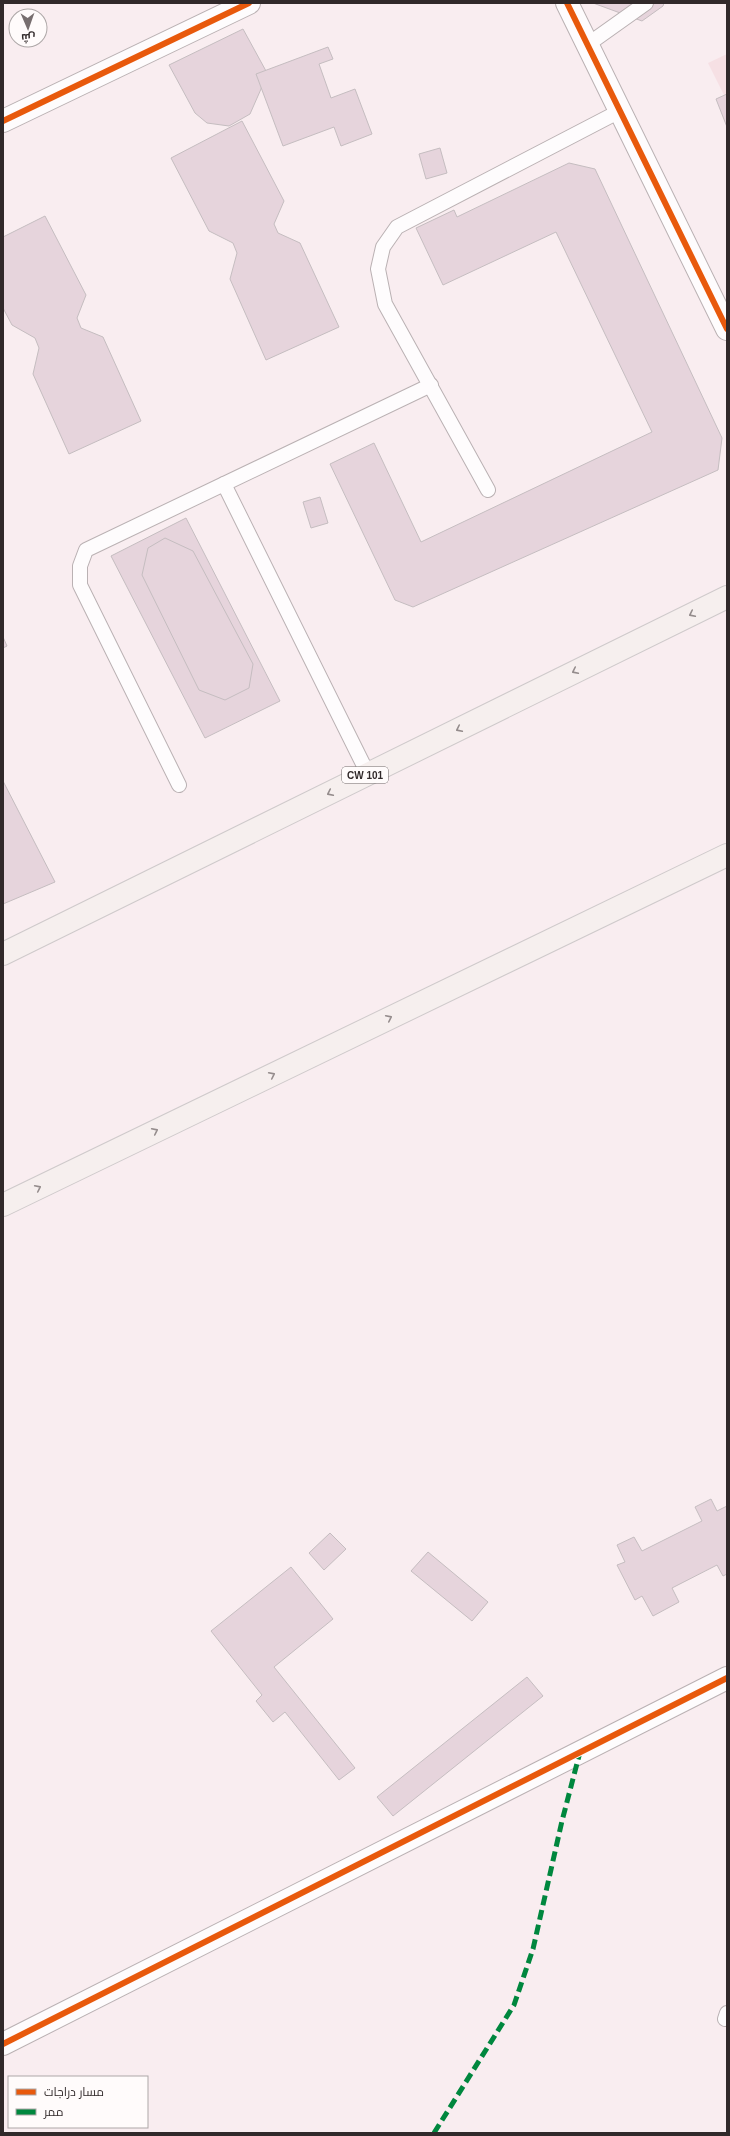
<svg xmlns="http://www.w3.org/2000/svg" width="730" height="2136" font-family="Helvetica,Cairo,sans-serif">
<rect width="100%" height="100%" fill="#f9edf0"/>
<polygon fill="#f6e0e4" points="727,54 727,101 708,63"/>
<g fill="#e6d4dc" stroke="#c5bdc0">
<polygon points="593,3 664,3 663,6 642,21"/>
<polygon points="243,29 266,71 261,89 250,114 229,126 207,123 195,113 169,65"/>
<polygon points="328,47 333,59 319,64 331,98 355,89 372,134 341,146 334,127 283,146 256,74"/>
<polygon points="727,94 727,127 716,99"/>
<polygon points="242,121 284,201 274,224 278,233 300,243 339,327 266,360 230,279 237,253 233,243 209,231 171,158"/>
<polygon points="440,148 447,173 426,179 419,154"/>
<polygon points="569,163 595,169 722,438 718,470 413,607 395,600 330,464 374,443 421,542 652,432 556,232 443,285 416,228 454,210 457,217"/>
<polygon points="45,216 86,295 77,318 81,328 103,337 141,421 69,454 33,374 39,348 35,338 12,325 3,308 3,237"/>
<polygon points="320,497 328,523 311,528 303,502"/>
<polygon points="186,518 280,701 205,738 111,556"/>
<polygon points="165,538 193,551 253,664 249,688 225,700 199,690 142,575 148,548"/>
<polygon points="3,637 7,646 3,648"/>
<polygon points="3,781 55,882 3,904"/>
<polygon points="711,1499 717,1511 727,1506 727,1574 723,1576 717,1565 672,1588 679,1602 653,1616 642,1596 635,1600 617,1565 625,1562 617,1545 634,1537 642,1551 702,1521 695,1507"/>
<polygon points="330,1533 346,1549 324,1570 309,1553"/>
<polygon points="428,1552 488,1602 472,1621 411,1571"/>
<polygon points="291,1567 333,1619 274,1667 355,1768 339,1780 285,1712 273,1722 256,1701 262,1695 211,1631"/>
<polygon points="527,1677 543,1696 393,1816 377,1797"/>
</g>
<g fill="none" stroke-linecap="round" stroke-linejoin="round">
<g stroke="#bab1b3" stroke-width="16">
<g id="lane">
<polyline points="587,45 646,3"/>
<polyline points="224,484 368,774"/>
<polyline points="488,490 385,304 378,269 383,247 397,227 620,111"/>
<polyline points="179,785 80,585 80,566 86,550 431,385"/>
<polyline points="725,2019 727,2013"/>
</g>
</g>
<g stroke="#bab1b3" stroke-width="24">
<g id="street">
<polyline points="567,3 727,329"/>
<polyline points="3,121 249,3"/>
<polyline points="3,2044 727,1678"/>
</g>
</g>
<g stroke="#cfcacb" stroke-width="24">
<g id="primary">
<polyline points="3,954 727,597"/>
<polyline points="3,1205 727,855"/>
</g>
</g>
<use href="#lane" stroke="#fefcfd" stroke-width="14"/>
<use href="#street" stroke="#fefcfd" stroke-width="22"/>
<use href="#primary" stroke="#f6efee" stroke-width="22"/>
<polyline stroke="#00873e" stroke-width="5" stroke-dasharray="10 5" stroke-linecap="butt" points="434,2133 514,2005 533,1949 562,1821 580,1752"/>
<g stroke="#fffbfb" stroke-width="8">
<g id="cycleway">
<polyline points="567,3 727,329"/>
<polyline points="3,121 249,3"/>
<polyline points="3,2044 727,1678"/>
</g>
</g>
<use href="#cycleway" stroke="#e8590c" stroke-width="6"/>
</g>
<defs><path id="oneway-chevron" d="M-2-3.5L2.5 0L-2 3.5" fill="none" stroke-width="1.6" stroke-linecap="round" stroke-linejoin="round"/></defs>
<g stroke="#948c8c">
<use href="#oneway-chevron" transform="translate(692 614) rotate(154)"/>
<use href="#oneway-chevron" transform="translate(575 671) rotate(154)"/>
<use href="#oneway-chevron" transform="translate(459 729) rotate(154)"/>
<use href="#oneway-chevron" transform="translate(330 793) rotate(154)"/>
<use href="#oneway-chevron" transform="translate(389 1018) rotate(-26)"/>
<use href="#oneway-chevron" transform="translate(272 1075) rotate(-26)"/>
<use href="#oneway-chevron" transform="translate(155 1131) rotate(-26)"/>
<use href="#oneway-chevron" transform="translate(38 1188) rotate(-26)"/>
</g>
<g text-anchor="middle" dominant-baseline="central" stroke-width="3" stroke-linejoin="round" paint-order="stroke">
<rect fill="#fffbfb" stroke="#6f6869" stroke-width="1" x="342" y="767" width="46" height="16" rx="3"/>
<g font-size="10" font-weight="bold" fill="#31292a">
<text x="365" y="775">CW 101</text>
</g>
</g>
<rect width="730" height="2136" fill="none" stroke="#31292a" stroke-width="8"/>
<rect x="8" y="2076" width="140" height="52" fill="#fffbfb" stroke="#ada7a7"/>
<rect x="16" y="2089" width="20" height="6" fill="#e8590c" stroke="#ada7a7"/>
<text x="44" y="2096" font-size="12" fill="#31292a">مسار دراجات</text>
<rect x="16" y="2109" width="20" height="6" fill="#00873e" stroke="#ada7a7"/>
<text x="44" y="2116" font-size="12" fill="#31292a">ممر</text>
<g transform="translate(28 28) rotate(178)"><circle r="19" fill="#fffbfb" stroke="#ada7a7"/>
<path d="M0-3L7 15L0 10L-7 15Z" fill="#776e6f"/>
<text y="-6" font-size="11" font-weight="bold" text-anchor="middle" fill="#31292a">ش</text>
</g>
</svg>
